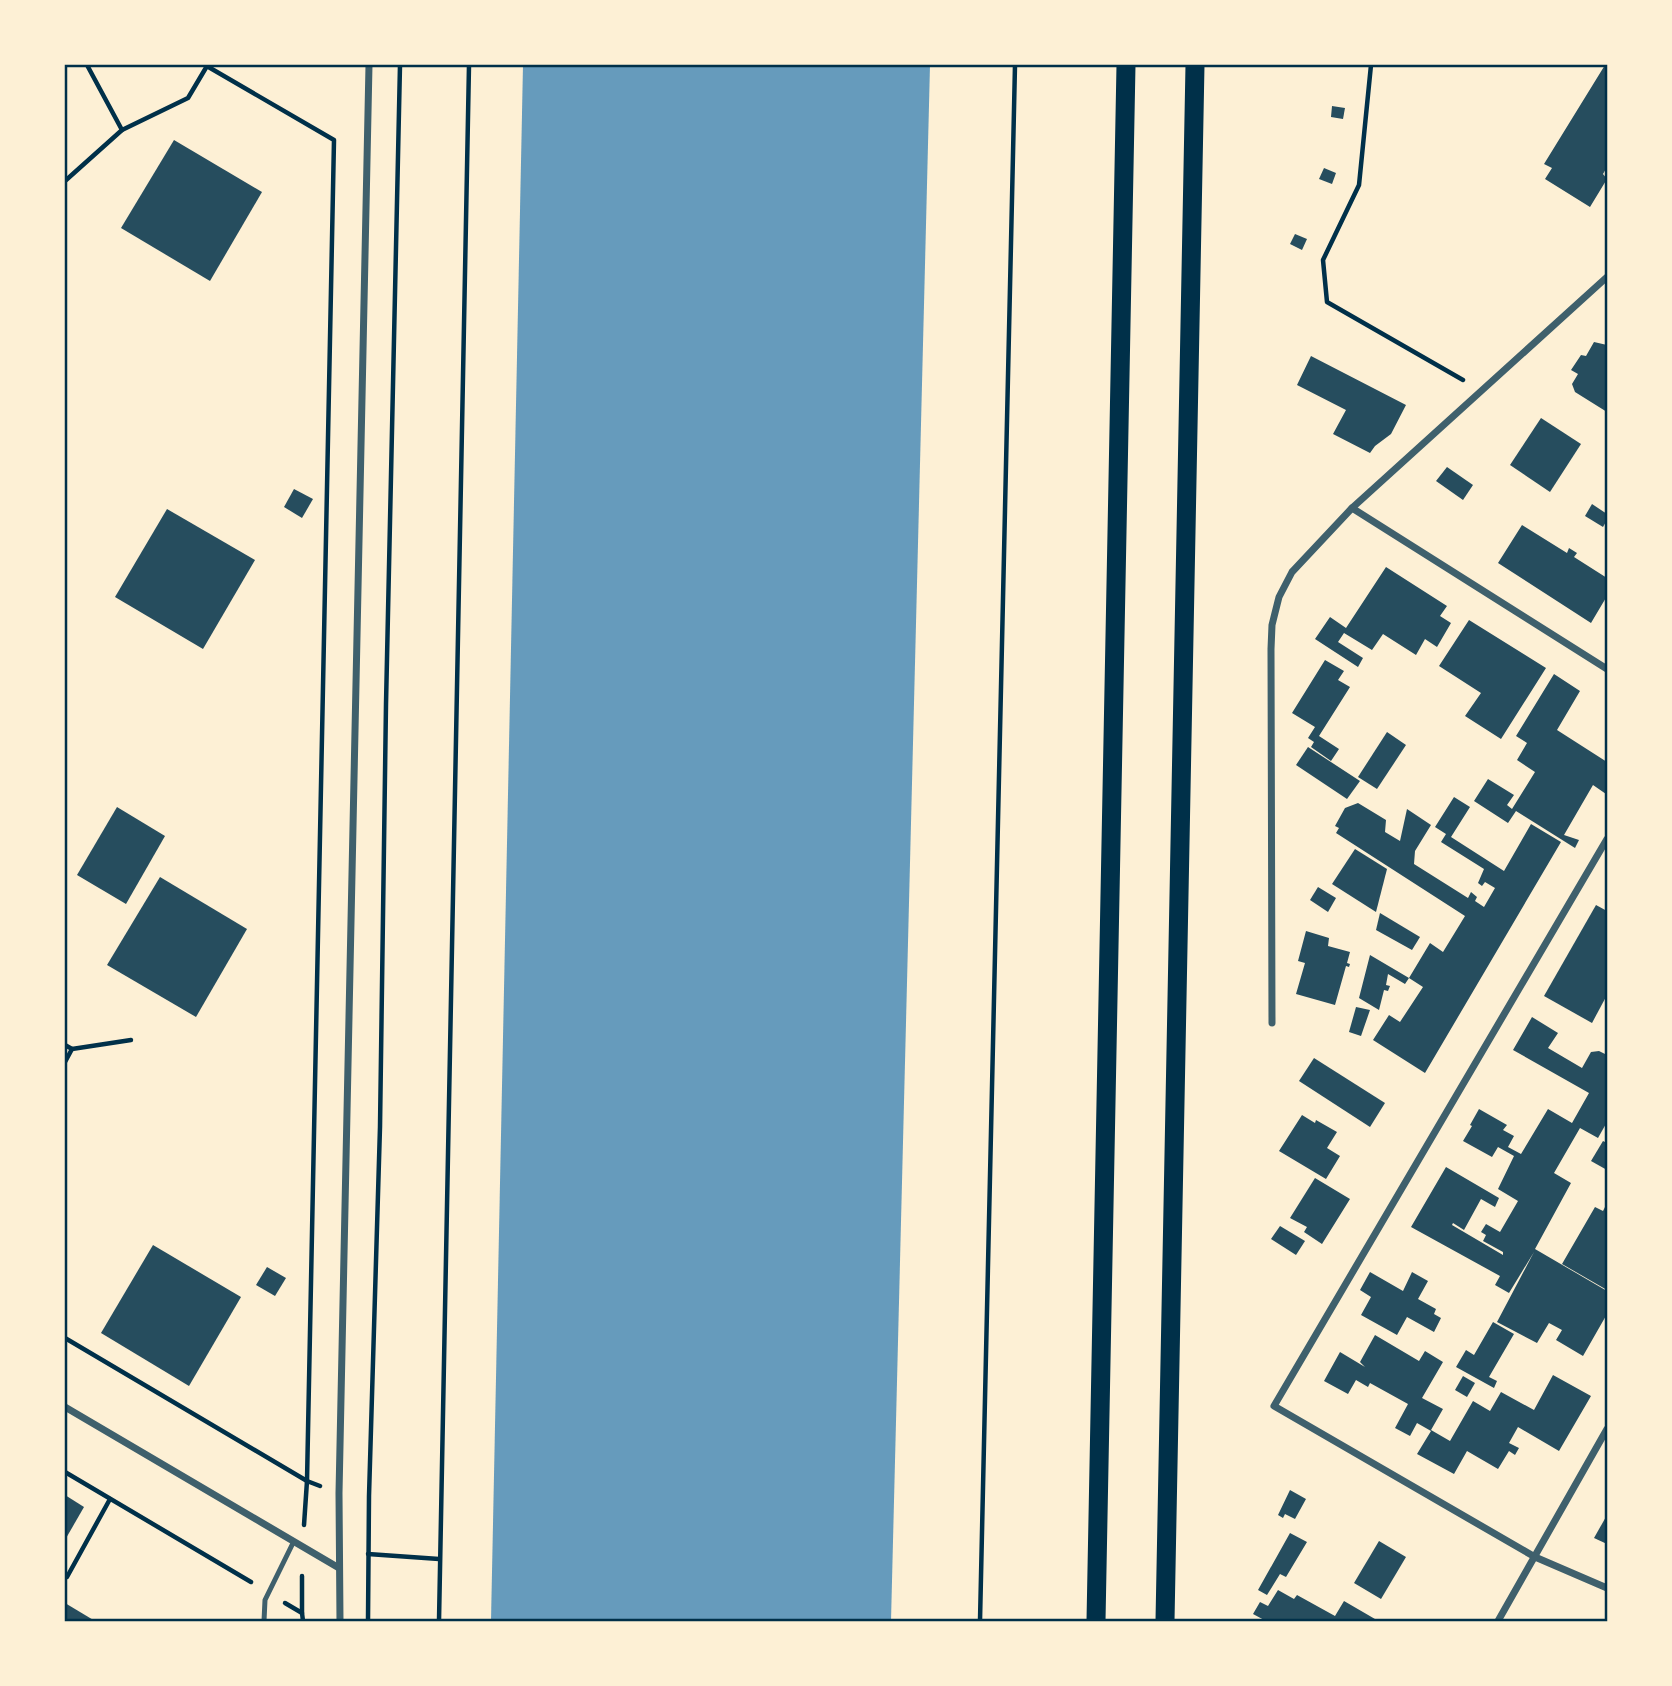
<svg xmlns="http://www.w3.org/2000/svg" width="1672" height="1686" font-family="Bitter,serif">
<rect width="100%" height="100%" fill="#fdf0d5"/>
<polygon fill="#669bbc" points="523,65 930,65 891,1621 491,1621"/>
<g fill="#264d5e">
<polygon points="1605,65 1607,65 1607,167 1603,174 1607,179 1590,207 1545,179 1552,168 1544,164"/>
<polygon points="1332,106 1345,108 1343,119 1331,117"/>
<polygon points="174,140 262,192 210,281 121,228"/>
<polygon points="1324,168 1336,173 1332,184 1319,179"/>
<polygon points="1295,234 1307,239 1302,250 1290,244"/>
<polygon points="1594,342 1607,345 1607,412 1575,392 1572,384 1578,374 1571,370 1581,355 1586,356"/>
<polygon points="1311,356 1406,405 1391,434 1375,446 1370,453 1333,434 1346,410 1297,385"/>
<polygon points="1541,418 1581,444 1550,492 1510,465"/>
<polygon points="1447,467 1473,485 1463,500 1436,481"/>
<polygon points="294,489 313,499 302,518 284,507"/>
<polygon points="1592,504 1607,514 1607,520 1603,527 1585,516"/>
<polygon points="167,509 255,560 203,649 115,597"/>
<polygon points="1522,525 1567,553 1569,548 1577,553 1574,557 1607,578 1607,596 1591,623 1498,563"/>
<polygon points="1386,567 1447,606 1440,616 1451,623 1437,647 1425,639 1416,655 1383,634 1372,650 1344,633 1338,642 1363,658 1358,667 1315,639 1330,617 1346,628"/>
<polygon points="1469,620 1546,668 1501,739 1465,716 1481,693 1439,666"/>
<polygon points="1325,660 1344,671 1338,680 1350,687 1319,736 1339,749 1331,761 1311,747 1314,742 1308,738 1315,727 1292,713"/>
<polygon points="1554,674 1580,691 1557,730 1607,762 1606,794 1593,785 1564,835 1579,840 1575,848 1516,811 1508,823 1474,801 1488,779 1514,795 1507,805 1512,809 1535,772 1517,760 1527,743 1516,736"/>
<polygon points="1387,732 1406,745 1377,789 1358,777"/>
<polygon points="1308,747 1360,781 1347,799 1296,765"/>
<polygon points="1454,797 1470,807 1451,837 1504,871 1531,824 1561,842 1425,1073 1373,1040 1389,1015 1400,1022 1423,987 1409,978 1430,943 1443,952 1465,916 1336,833 1339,828 1335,826 1345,808 1358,803 1386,820 1385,832 1400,841 1407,809 1431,825 1415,851 1414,864 1468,898 1471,892 1477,897 1475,901 1484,907 1495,888 1485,882 1482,886 1478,883 1484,869 1441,842 1446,834 1435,827"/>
<polygon points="117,807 165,836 126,904 77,875"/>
<polygon points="1355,849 1387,869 1376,912 1332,884"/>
<polygon points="160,877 247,929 196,1017 107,965"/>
<polygon points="1318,887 1336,898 1328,912 1310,900"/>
<polygon points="1596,905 1607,911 1607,995 1592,1023 1544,996"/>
<polygon points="1380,913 1420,937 1412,950 1376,930"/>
<polygon points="1306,931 1329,938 1328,946 1350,952 1347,963 1350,964 1349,967 1346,966 1335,1005 1296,994 1305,963 1298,961"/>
<polygon points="1370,955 1409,978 1405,984 1388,974 1386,985 1390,986 1388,991 1384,990 1379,1010 1359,998"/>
<polygon points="1356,1007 1370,1010 1361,1036 1349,1032"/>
<polygon points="1532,1017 1558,1033 1548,1048 1582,1068 1591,1052 1599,1051 1607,1055 1607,1122 1598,1138 1580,1128 1554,1173 1571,1183 1535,1249 1607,1291 1607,1314 1583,1356 1556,1340 1562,1330 1549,1323 1537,1343 1497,1322 1534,1252 1509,1293 1495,1285 1500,1276 1411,1227 1446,1167 1499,1198 1495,1207 1481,1199 1464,1230 1453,1223 1452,1225 1503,1255 1503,1252 1483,1241 1486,1235 1481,1232 1486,1224 1500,1232 1518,1201 1498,1189 1514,1156 1498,1147 1492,1157 1463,1141 1472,1126 1470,1125 1479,1109 1507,1125 1503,1130 1514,1136 1508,1147 1521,1154 1548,1109 1572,1123 1589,1093 1513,1050"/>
<polygon points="1314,1058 1385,1103 1370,1127 1299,1081"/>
<polygon points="1302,1115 1315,1123 1316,1120 1337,1132 1327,1148 1340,1156 1326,1179 1279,1151"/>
<polygon points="1603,1141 1607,1143 1607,1170 1591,1161"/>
<polygon points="1315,1178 1350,1199 1322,1244 1304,1232 1307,1227 1290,1218"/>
<polygon points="1607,1203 1607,1290 1562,1264 1595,1207 1603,1211"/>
<polygon points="1280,1226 1305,1241 1296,1255 1271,1239"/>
<polygon points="153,1245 241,1297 189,1386 101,1333"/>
<polygon points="267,1267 286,1278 275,1296 256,1285"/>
<polygon points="1370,1272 1403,1291 1412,1272 1428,1281 1418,1299 1436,1309 1434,1314 1441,1318 1434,1332 1407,1317 1397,1335 1361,1315 1371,1297 1360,1290"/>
<polygon points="1493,1322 1514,1334 1489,1377 1497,1381 1494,1388 1456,1367 1466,1350 1474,1355"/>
<polygon points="1375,1335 1419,1361 1425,1351 1443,1362 1422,1398 1443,1409 1431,1430 1450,1441 1473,1401 1490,1411 1501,1392 1534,1410 1553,1375 1591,1396 1559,1451 1518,1427 1509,1443 1519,1448 1515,1455 1509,1451 1498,1469 1467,1451 1454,1474 1417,1454 1431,1431 1417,1423 1410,1436 1395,1428 1408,1404 1370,1383 1368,1387 1356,1380 1348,1394 1324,1381 1340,1352 1365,1367 1360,1362"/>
<polygon points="1463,1376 1475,1383 1467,1397 1455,1390"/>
<polygon points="1290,1490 1306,1499 1295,1519 1285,1514 1283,1518 1278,1515"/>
<polygon points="65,1495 84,1507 65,1540"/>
<polygon points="1607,1515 1607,1544 1594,1538"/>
<polygon points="1290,1533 1307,1542 1286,1577 1280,1574 1267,1595 1258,1590"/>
<polygon points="1379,1541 1406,1557 1381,1599 1354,1583"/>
<polygon points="1278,1590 1294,1599 1297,1595 1335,1616 1344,1601 1375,1619 1373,1621 1266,1621 1253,1614 1260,1602 1268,1606"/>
<polygon points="65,1603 95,1621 65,1621"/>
</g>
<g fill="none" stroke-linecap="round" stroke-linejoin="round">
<g stroke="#003049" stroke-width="4.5">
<polyline points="1371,65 1359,185 1323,260 1327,302 1463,380"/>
<polyline points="122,130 188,98 207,66"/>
<polyline points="65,181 122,130 87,65"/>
<polyline points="65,1045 72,1049 65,1062"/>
<polyline points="72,1049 131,1040"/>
<polyline points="65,1338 307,1481 334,140 205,65"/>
<polyline points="65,1472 251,1582"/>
<polyline points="304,1525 307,1481 320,1486"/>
<polyline points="368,1554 439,1559"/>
<polyline points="65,1576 67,1577 110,1499"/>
<polyline points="285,1603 302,1613 302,1576"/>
<polyline points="302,1613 303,1621"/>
<polyline points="368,1621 369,1496 380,1127 386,704 400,65"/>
<polyline points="439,1621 469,65"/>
<polyline points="980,1621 1015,65"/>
</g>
<polyline stroke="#3f606c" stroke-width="5" points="264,1621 265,1600 293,1543"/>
<g stroke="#3f606c" stroke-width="7">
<polyline points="1352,508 1607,669"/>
<polyline points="1607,839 1274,1406 1535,1557 1607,1588"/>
<polyline points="1272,1023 1271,649 1272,625 1279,597 1292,572 1352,508 1607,277"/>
<polyline points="65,1407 339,1568"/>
<polyline points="340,1621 339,1493 369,65"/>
<polyline points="1498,1621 1607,1429"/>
</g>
<g stroke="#003049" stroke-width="19">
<polyline points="1096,1621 1126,65"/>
<polyline points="1165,1621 1195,65"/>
</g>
</g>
<rect width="1672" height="1686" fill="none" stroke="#fdf0d5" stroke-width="133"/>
<rect x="66" y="66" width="1540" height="1554" fill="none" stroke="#003049" stroke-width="2.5"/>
</svg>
